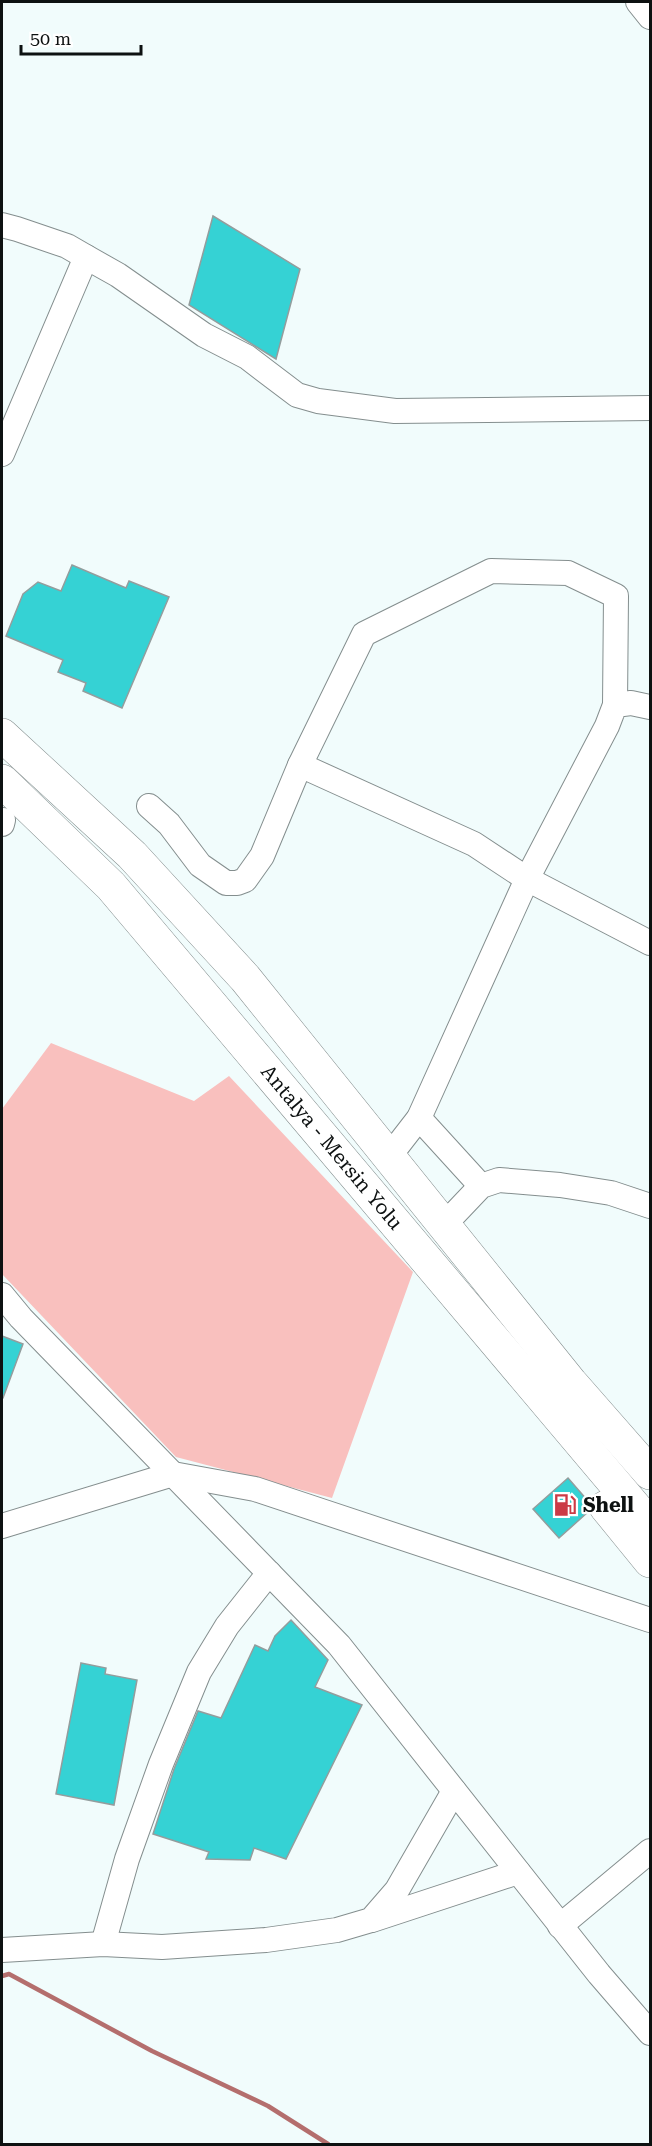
<svg xmlns="http://www.w3.org/2000/svg" width="652" height="2146" font-family="'Roboto Serif',serif">
<rect width="100%" height="100%" fill="#f1fcfc"/>
<polygon fill="#f9c0be" points="51,1043 194,1101 229,1076 413,1272 332,1498 176,1457 2,1274 2,1109"/>
<g fill="none" stroke-linecap="round" stroke-linejoin="round">
<polyline stroke="#b46e6d" stroke-width="4.5" points="2,1976 9,1974 152,2051 268,2106 328,2144"/>
</g>
<g fill="#35d2d4" stroke="#939d9d" stroke-width="1.5">
<polygon points="213,216 300,269 276,359 189,305"/>
<polygon points="72,565 126,588 129,581 169,597 122,708 83,691 86,683 58,672 63,660 6,636 23,594 38,582 61,591"/>
<polygon points="2,1336 23,1344 3,1398 2,1398"/>
<polygon points="568,1478 588,1501 588,1512 559,1538 533,1509"/>
<polygon points="291,1620 328,1660 315,1687 362,1705 286,1859 254,1848 250,1860 206,1859 209,1852 153,1834 174,1769 198,1711 221,1718 255,1645 268,1651 275,1636"/>
<polygon points="81,1663 106,1668 105,1674 137,1680 114,1805 56,1794"/>
</g>
<g fill="none" stroke-linecap="round" stroke-linejoin="round">
<g stroke="#848e8e" stroke-width="26">
<g id="minor">
<polyline points="638,2 650,17"/>
<polyline points="2,225 17,229 67,246 86,257 118,275 204,335 247,357 297,395 318,401 395,411 650,408"/>
<polyline points="2,454 86,257"/>
<polyline points="615,705 616,596 568,573 491,571 364,634 300,765 474,844 527,879 650,943"/>
<polyline points="149,806 169,824 200,865 226,883 237,883 245,880 262,856 300,765"/>
<polyline points="2,824 3,820"/>
<polyline points="419,1118 481,1186"/>
<polyline points="388,1158 419,1118 527,879 607,726 615,705 631,703 650,707"/>
<polyline points="443,1226 481,1186 499,1180 560,1185 611,1193 650,1206"/>
<polyline points="2,1295 21,1318 339,1645 599,1974 650,2033"/>
<polyline points="2,1526 173,1474 255,1489 650,1620"/>
<polyline points="372,1920 518,1872"/>
<polyline points="560,1926 650,1851"/>
<polyline points="103,1944 127,1859 161,1764 199,1672 227,1626 269,1573"/>
<polyline points="2,1950 103,1944 162,1947 266,1940 337,1930 371,1920 397,1890 454,1791"/>
</g>
</g>
<g stroke="#848e8e" stroke-width="34">
<g id="highway">
<polyline points="2,735 132,855 245,978 571,1383 650,1473"/>
<polyline points="2,781 111,886 650,1525"/>
<polyline points="606,1507 650,1561"/>
</g>
</g>
<use href="#minor" stroke="#fff" stroke-width="24"/>
<use href="#highway" stroke="#fff" stroke-width="33"/>
</g>
<defs>
<g id="fuel-bare" transform="scale(1.8)"><path d="M-5.5-6h7V0h2V4h1.3V-2.5L3-4.5l.8-.8L6-3V5H2.5V1h-1V6h-7ZM-4.2-4.7v3.2H.2V-4.7Z" fill="#cb3b46" stroke="#fff" stroke-width="2.5" paint-order="stroke"/></g>
</defs>
<g fill-rule="evenodd">
<use href="#fuel-bare" x="565" y="1505"/>
</g>
<g text-anchor="middle" dominant-baseline="central" stroke-width="4.5" stroke-linejoin="round" paint-order="stroke">
<g font-size="20" fill="#0d1111" stroke="#fff">
<text transform="translate(332 1147) rotate(50)">Antalya - Mersin Yolu</text>
</g>
<g font-size="20" font-weight="bold" fill="#0d1111" stroke="#fff" text-anchor="start">
<text x="583" y="1505">Shell</text>
</g>
</g>
<rect width="652" height="2146" fill="none" stroke="#0d1111" stroke-width="6"/>
<path d="M21 45v9h120v-9" fill="none" stroke="#0d1111" stroke-width="3"/>
<text x="30" y="45" font-size="18" fill="#0d1111" stroke="#ffffff" stroke-width="4.5" paint-order="stroke">50 m</text>
</svg>
